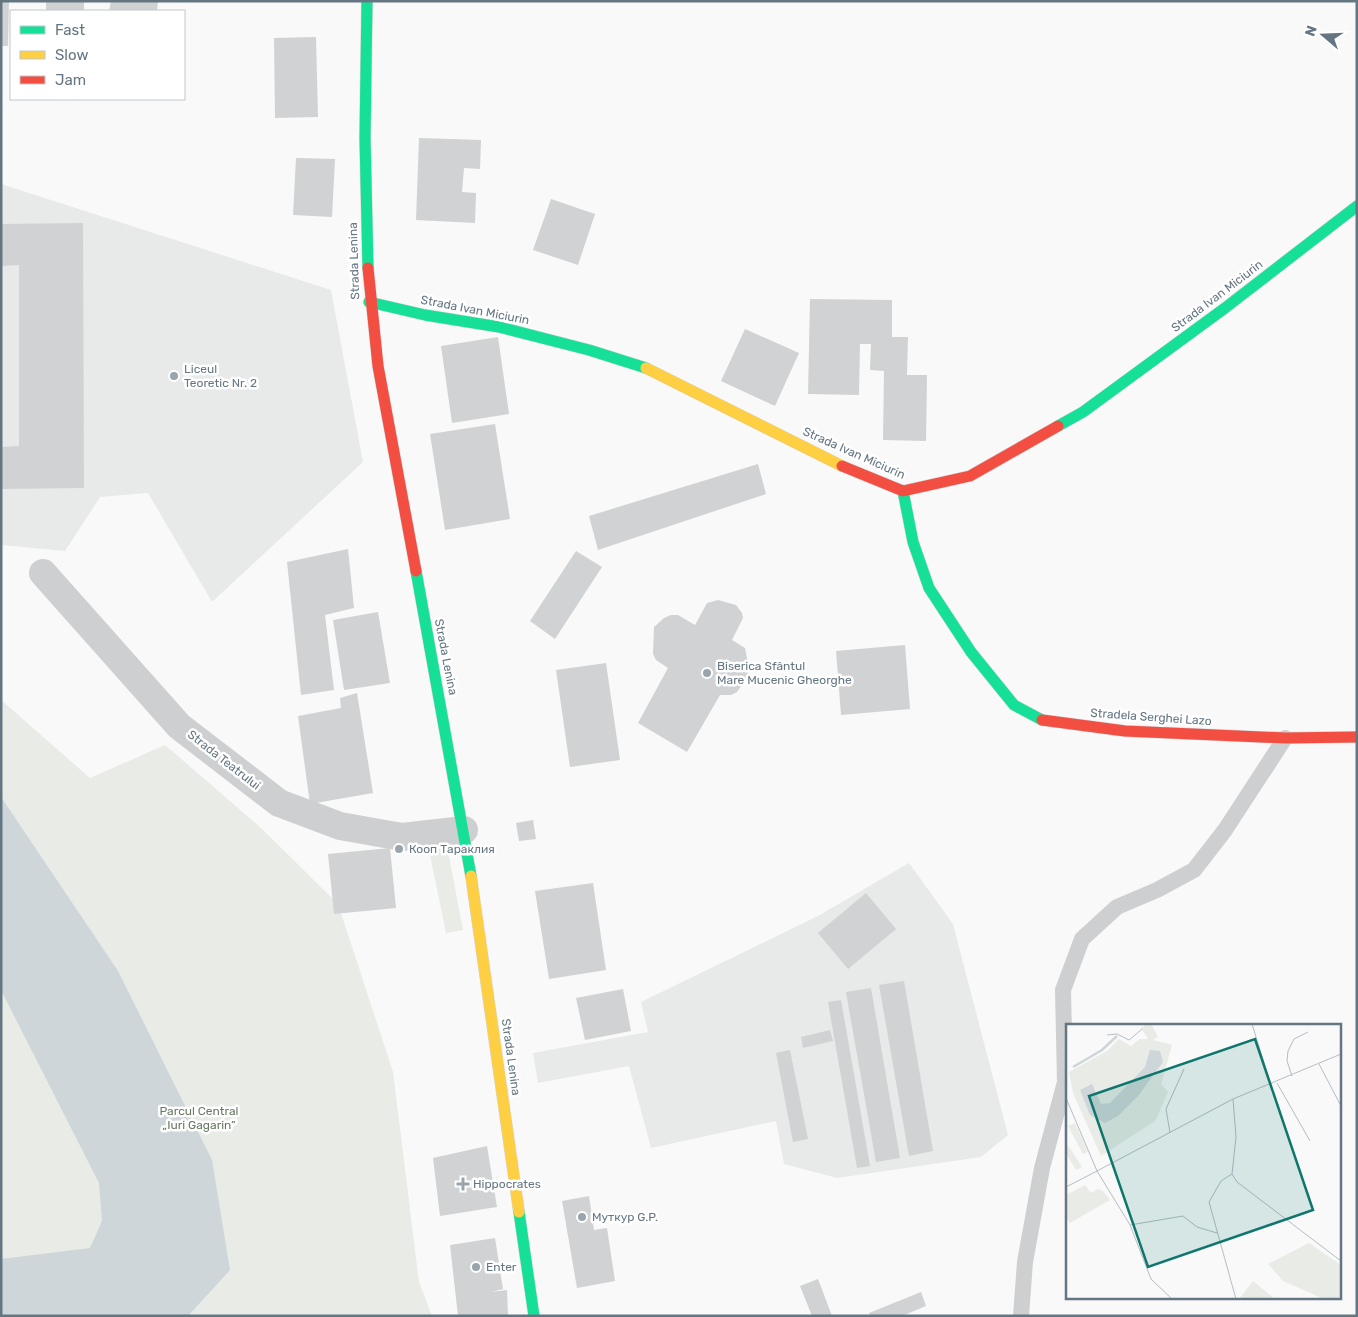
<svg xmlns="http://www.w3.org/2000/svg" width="1358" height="1317" font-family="Rubik,sans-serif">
<rect width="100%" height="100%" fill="#f9f9f9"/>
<g fill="#e8e9e9">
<polygon points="1,184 331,290 363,462 212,602 148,493 100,497 65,551 1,545"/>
<polygon points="909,863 953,924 1008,1135 981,1157 837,1178 784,1164 776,1121 651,1148 629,1066 538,1083 533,1053 648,1032 641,1002 818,916"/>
</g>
<g fill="#e8ebe6">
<polygon points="1,700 90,778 165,745 260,827 338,904 393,1072 419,1282 432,1316 1,1316"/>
<polygon points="447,846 463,930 446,933 429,850"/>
</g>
<polygon fill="#ced6d9" points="1,797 118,971 212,1160 230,1270 188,1316 1,1316 1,1259 90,1248 102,1221 99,1183 1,990"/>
<g fill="#d0d2d3">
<polygon points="1,1 9,1 8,46 1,46"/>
<rect x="46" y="1" width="38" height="10"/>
<polygon points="111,1 158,1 157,11 109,11"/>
<polygon points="316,37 318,117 275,118 274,38"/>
<polygon points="419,138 481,140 480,169 464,168 462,192 476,193 475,223 416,220"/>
<polygon points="296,158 335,159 332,217 293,215"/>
<polygon points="551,199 595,214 578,265 533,250"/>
<polygon points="83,223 84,488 1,489 1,447 19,446 19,265 1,266 1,224"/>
<polygon points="810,299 892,300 892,337 908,337 907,375 927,375 926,441 883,440 884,371 870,370 871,344 860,344 859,395 808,394"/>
<polygon points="745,329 799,353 775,406 721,381"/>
<polygon points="498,337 509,414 452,423 441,346"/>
<polygon points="495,424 510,519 445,530 430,434"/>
<polygon points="758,464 766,494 598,550 589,516"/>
<polygon points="348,549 354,608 325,615 334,690 301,695 287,562"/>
<polygon points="576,551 602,567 555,639 530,621"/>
<polygon points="718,600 736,605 742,613 743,618 732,640 745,648 749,668 747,678 737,692 731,695 720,695 687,752 638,723 668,668 656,660 653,654 654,627 664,618 671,615 678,615 695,625 707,603"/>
<polygon points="378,612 390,683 344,690 333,620"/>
<polygon points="905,645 910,709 841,715 836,651"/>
<polygon points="606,663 620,760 570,767 556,670"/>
<polygon points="357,693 373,793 310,804 298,716 341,708 340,698"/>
<polygon points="533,820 536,839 519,841 516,823"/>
<polygon points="390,848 396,908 334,914 328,854"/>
<polygon points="593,883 606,970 549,979 535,891"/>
<polygon points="866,893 896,929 848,969 818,933"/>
<polygon points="904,981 933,1151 909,1156 879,985"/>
<polygon points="871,988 900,1158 876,1162 846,992"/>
<polygon points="623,989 631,1031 585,1040 576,998"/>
<polygon points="841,1000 870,1166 857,1168 828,1002"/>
<polygon points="830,1030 833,1041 803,1048 801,1037"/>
<polygon points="790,1050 808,1139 793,1142 776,1053"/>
<polygon points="487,1146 497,1207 440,1216 433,1158"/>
<polygon points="589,1196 594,1230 607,1228 615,1281 577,1288 562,1201"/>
<polygon points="495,1238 503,1289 491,1292 507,1290 508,1316 458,1316 450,1245"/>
<polygon points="818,1279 832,1316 812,1316 800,1286"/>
<polygon points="921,1292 926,1306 902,1316 870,1316 869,1313"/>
</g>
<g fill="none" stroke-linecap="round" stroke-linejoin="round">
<g stroke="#d5d6d7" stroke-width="12">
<g id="fast">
<polyline points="367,1 365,138 368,268"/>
<polyline points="369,302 425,315 499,327 589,350 646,368"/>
<polyline points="1058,426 1083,412 1225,308 1357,206"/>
<polyline points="903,491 913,542 929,588 971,652 1014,705 1042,720"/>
<polyline points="416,571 471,876"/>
<polyline points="519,1212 534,1316"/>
</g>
</g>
<g stroke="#d5d6d7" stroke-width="12">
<g id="slow">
<polyline points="646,368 842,466"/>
<polyline points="471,876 519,1212"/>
</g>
</g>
<g stroke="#d5d6d7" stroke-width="12">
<g id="jam">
<polyline points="368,268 378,366 416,571"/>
<polyline points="842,466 903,491 970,476 1058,426"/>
<polyline points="1042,720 1125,731 1285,738 1357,737"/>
</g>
</g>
<polyline stroke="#cecfd0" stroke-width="16" points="1021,1316 1025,1262 1042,1168 1065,1082 1063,990 1082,939 1117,907 1157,890 1194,870 1225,830 1285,738"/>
<polyline stroke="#cecfd0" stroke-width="28" points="43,573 179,726 279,803 340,826 402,837 464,830"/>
<use href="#fast" stroke="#16e098" stroke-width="11"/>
<use href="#slow" stroke="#ffcf43" stroke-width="11"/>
<use href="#jam" stroke="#f24e42" stroke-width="11"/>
</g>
<g fill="#99a4ac" stroke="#fff" stroke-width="2">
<circle cx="174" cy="376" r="5"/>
<circle cx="707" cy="673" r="5"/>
<circle cx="399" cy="849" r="5"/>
<path d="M460.5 1176.5h5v5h5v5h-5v5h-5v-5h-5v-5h5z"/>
<circle cx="582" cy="1217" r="5"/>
<circle cx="476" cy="1267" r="5"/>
</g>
<g text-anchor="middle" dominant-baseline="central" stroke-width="5" stroke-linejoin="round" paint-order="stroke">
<g font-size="12" fill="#657683" stroke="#fff">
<text transform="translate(354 261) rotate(-92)">Strada Lenina</text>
<text transform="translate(1217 296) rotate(-37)">Strada Ivan Miciurin</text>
<text transform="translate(475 310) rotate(11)">Strada Ivan Miciurin</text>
<text transform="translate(854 453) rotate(24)">Strada Ivan Miciurin</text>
<text transform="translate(446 657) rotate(79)">Strada Lenina</text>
<text transform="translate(1151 717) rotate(4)">Stradela Serghei Lazo</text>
<text transform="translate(224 760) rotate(38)">Strada Teatrului</text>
<text transform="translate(511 1057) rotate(82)">Strada Lenina</text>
</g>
<g font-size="12" fill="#657683" stroke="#fff" text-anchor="start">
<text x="184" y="369">Liceul<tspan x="184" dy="14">Teoretic Nr. 2</tspan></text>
<text x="717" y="666">Biserica Sfântul<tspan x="717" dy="14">Mare Mucenic Gheorghe</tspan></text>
<text x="409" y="849">Кооп Тараклия</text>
<text x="473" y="1184">Hippocrates</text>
<text x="592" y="1217">Муткур G.P.</text>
<text x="486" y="1267">Enter</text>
</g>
<g font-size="12" fill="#687a64" stroke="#fff">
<text x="199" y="1111">Parcul Central<tspan x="199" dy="14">„Iuri Gagarin”</tspan></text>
</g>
</g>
<g transform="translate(1066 1024)">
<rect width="275" height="275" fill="#f9f9f9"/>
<path d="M81,0H85L92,13L87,16L106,21L95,60L102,68L89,97L35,132L7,69L3,48L41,27L53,15L65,22L74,15H82L75,4ZM9,99L22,128L17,130L2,102ZM2,121L16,143L10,146L0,129ZM19,161L25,169L32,165L37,167L44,176L4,199L0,193V171ZM243,219L275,241V275H258L217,257L202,240ZM187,257L209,275H173Z" fill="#e8ebe6"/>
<path d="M84,26L94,27L97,38L72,72L52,92L39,99L24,91L14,66L26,60L35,80L44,79L79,43Z" fill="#ced6d9"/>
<path fill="none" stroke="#ced6d9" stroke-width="2.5" d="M7,43L36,26L51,12"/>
<path fill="none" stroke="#b5bdc3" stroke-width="1" d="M186,0L205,61M41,11L51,10L63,16L76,5M253,40L275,82M226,52L221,37L222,27L228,15L242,8M211,59L244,117M0,74L31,147L167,75L275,30M167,75L170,113L166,150L171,158L275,237M104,109L100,85L118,45M166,150L155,157L143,178L170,275M0,163L31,147L64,201L85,255L106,275M64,201L117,192L131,203L151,209"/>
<path fill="#0f766e" fill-opacity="0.15" stroke="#0f766e" stroke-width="2.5" d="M189,15L247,186L82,243L23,72Z"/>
<rect width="275" height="275" fill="none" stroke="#657683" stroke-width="2.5"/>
</g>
<rect width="1358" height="1317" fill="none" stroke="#657683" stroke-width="5"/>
<rect x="10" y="10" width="175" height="90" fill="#ffffff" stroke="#c1c8cd"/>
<rect x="20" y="26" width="25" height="8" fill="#16e098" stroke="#c1c8cd"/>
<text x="55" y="35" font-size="15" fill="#657683">Fast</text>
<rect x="20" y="51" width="25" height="8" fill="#ffcf43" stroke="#c1c8cd"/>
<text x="55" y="60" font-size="15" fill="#657683">Slow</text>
<rect x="20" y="76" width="25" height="8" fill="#f24e42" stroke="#c1c8cd"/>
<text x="55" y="85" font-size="15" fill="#657683">Jam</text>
<g transform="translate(1323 35) rotate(289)" stroke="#ffffff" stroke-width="4" paint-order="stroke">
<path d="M0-4L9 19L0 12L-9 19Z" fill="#657683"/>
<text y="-8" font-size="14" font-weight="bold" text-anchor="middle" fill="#657683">N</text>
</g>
</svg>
